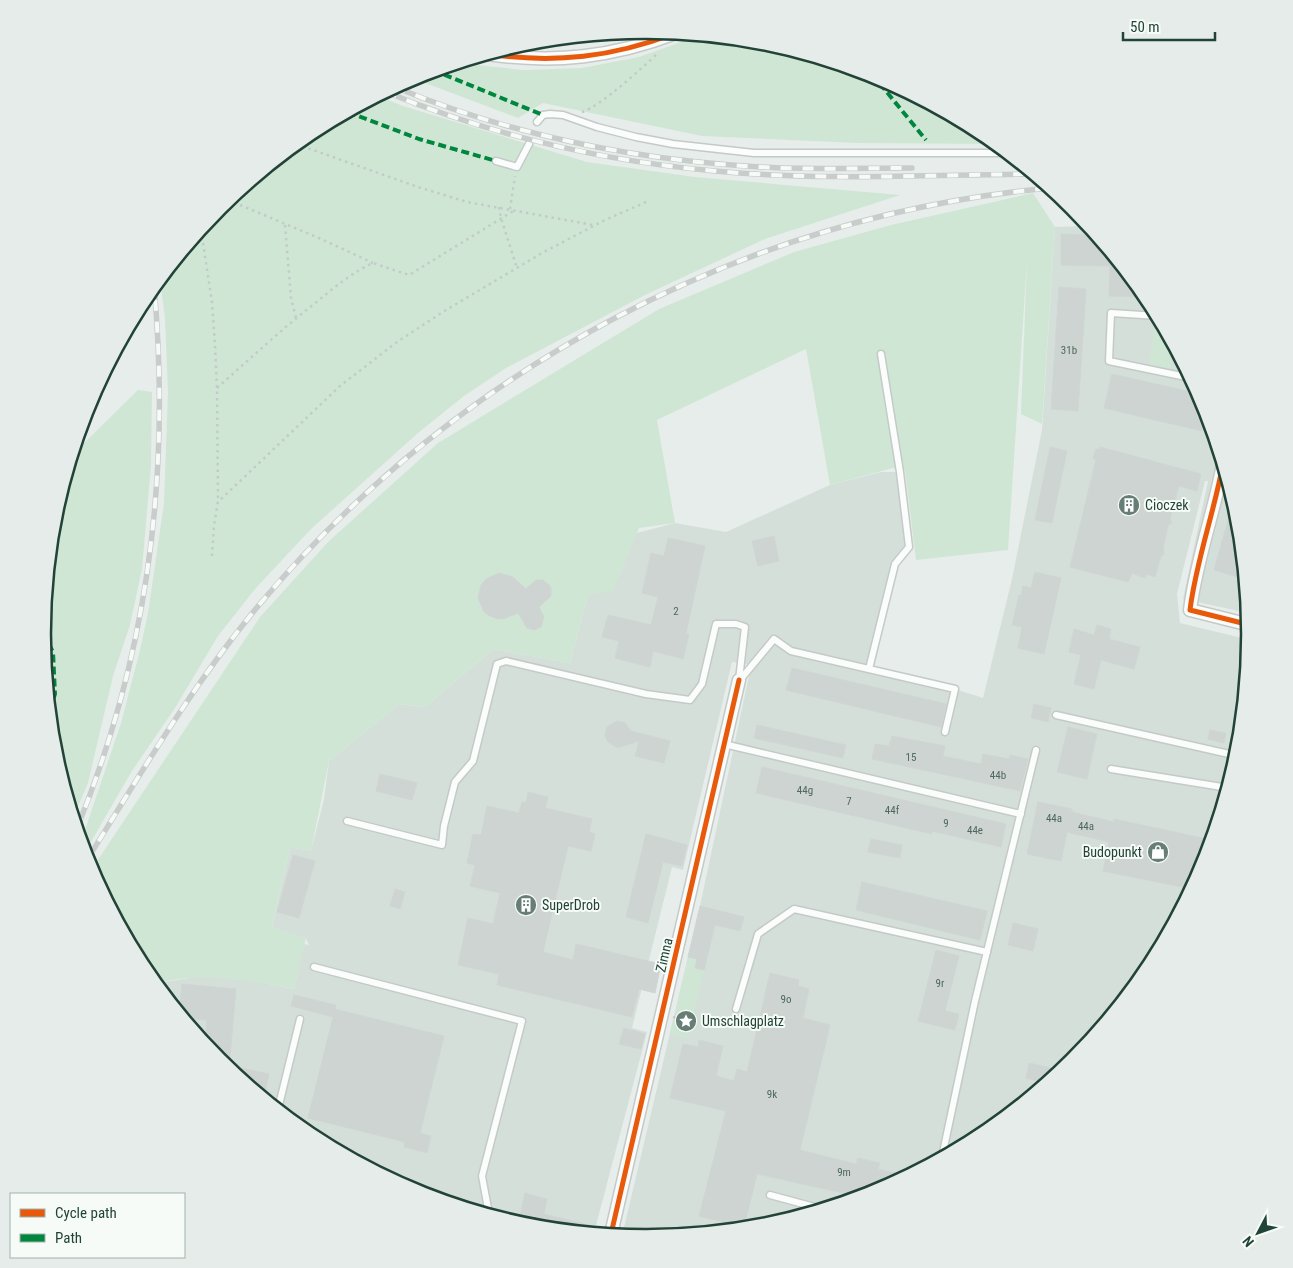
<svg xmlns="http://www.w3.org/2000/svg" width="1293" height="1268" font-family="'Roboto Condensed',sans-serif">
<rect width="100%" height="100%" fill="#e7edea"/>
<polygon fill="#d5dfd9" points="1089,226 1149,299 1205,403 1239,516 1248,613 1183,599 1208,481 1205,481 1177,594 1180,623 1250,640 1239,752 1204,865 1149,970 1073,1061 982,1136 877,1192 764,1226 646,1238 622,1236 700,906 750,671 771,642 747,664 732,662 683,870 672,867 632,1028 647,1032 594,1233 528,1226 415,1192 311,1136 219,1061 156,983 203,976 249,980 294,989 304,944 309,945 306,938 272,928 290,847 311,851 324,799 329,761 399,704 425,707 493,649 570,663 588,595 637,533 675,523 726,532 830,485 881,472 900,472 909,547 895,564 869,669 955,689 983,698 1012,579 1042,430 1055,227"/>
<g fill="#d0e6d5">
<path d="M623,32C592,39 560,44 527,42Z"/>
<polygon points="701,35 765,42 878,76 982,132 997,144 855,143 702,136 543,103 518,118 412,78 458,63 523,70 582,68 639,57"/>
<polygon points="378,96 403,106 587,162 695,177 900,195 765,239 647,294 506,368 464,396 418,433 311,529 255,589 218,636 175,708 132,771 85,852 80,838 86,827 121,723 140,650 148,613 164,503 168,392 165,319 160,279 220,207 311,132"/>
<path d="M1033,193L1055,227L1042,424L1021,414L1027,261L1008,550L916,560L905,470L893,468L830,485L806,349L657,420L675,523L639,528L613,591L588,595L570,663L493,649L425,707L399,704L329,761L311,851L290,847L272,927L306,938L294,989C244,979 206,972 156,983L144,969L91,870L260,617L329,541L438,443L659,309L794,252L891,225Z"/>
<polygon points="1154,329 1168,335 1174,346 1170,369 1149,366"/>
<polygon points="138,390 152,392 151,466 142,569 130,625 113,676 88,783 74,816 54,752 43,634 54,516 73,454"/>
<polygon points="688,957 706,962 688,1038 670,1034 673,1021 688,1024 689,1017 675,1014"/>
</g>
<g fill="#ced4d1" stroke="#d0d6d3">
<polygon points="1061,234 1097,235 1148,297 1109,296 1110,266 1061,265"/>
<polygon points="1059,287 1086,289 1078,411 1051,409"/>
<polygon points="1112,374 1200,394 1207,410 1202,431 1104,408"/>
<polygon points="1050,447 1067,451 1052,523 1035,520"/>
<polygon points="1100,447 1201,474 1197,491 1179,486 1170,519 1172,523 1168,525 1163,549 1164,554 1161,556 1155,577 1146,574 1145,578 1132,573 1128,582 1070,567 1096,459 1093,459 1096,449 1099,450"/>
<polygon points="1234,499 1239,516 1245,579 1214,570"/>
<polygon points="774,536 779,561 758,566 752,541"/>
<polygon points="668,538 705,546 686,633 689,634 683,659 653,651 650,667 615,658 619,641 602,637 608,615 651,625 658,597 642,593 651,553 664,556"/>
<polygon points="1035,572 1061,578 1044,654 1018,648 1022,627 1012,625 1019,595 1021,596 1023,586 1031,588"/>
<polygon points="499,573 513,577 526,589 536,580 543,580 549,585 551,588 551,596 539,607 544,617 541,627 534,630 527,628 518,613 506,618 498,619 490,616 484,612 478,598 481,585 486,579"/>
<polygon points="1097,625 1111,629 1109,639 1140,647 1134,669 1101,660 1094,689 1074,684 1081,655 1069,652 1074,629 1094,635"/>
<polygon points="792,668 946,704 941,727 786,690"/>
<polygon points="1034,704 1051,708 1048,722 1031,718"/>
<polygon points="617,721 625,723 631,731 670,741 664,763 635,756 639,741 620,747 616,747 608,742 605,735 607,727"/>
<polygon points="757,725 846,745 843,758 754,738"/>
<polygon points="1068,727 1097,734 1087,779 1057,772"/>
<polygon points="1210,730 1226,733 1224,743 1208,739"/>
<polygon points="892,736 945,746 943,756 981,764 983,754 1009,759 1010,755 1028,759 1020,791 872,759 875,744 889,746"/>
<polygon points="762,767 1006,824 1001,847 932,831 932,834 756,793"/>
<polygon points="380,774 417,783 412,800 376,791"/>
<polygon points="528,792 548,797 545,808 592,819 589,832 595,834 591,851 568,846 543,952 573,960 576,944 661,964 655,993 639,989 632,1017 497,985 499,974 458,965 468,918 493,924 500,893 470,886 475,865 467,863 473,834 481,835 487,806 519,813 522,802 526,803"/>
<polygon points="1038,802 1072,809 1072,812 1114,822 1114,819 1212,840 1204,865 1192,889 1103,871 1109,842 1067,832 1061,861 1027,854"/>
<polygon points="646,834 687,845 682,866 663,862 648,923 626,917"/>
<polygon points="871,839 902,845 900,858 868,852"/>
<polygon points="293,855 315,861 299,918 277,912"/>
<polygon points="862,882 987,911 980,940 856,910"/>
<polygon points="395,889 405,892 400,909 390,906"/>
<polygon points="700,906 744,917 740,931 715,925 704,970 695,968 697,959 688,957"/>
<polygon points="1013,923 1038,929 1033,951 1008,945"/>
<polygon points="936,950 959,956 945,1011 959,1014 955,1030 918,1021"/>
<polygon points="770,973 799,980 798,986 809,989 803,1018 830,1025 800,1150 856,1164 858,1158 880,1163 878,1169 908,1176 877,1192 861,1197 757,1174 744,1227 699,1216 726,1111 670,1098 683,1044 698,1047 699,1040 723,1046 716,1076 734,1081 737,1069 747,1072"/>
<polygon points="182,984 236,989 229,1069 219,1061 205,1044 207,1020 184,1018 179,1012"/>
<polygon points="294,995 336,1005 335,1009 444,1036 420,1133 431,1136 427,1153 404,1147 405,1142 308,1118 333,1017 291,1006"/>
<polygon points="624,1028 645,1034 641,1049 619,1044"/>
<polygon points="1029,1063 1055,1069 1052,1078 1047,1083 1026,1078"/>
<polygon points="237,1067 269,1074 264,1098 235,1074"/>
<polygon points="525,1193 547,1199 544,1214 597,1227 596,1233 526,1225 525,1223 519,1221"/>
</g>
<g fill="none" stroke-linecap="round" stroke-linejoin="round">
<g stroke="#c4cac7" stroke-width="9">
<g id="service">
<polyline points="537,122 543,115 550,114 563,115 597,127 636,137 673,144 754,153 1008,153"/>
<polyline points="496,161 517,167 529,144"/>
<polyline points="1158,316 1111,313 1109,361 1191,378"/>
<polyline points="869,669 895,564 909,547 900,472 881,354"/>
<polyline points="740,680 774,639 791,651 955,689 945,732"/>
<polyline points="1056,715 1238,756"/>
<polyline points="728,745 1021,814"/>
<polyline points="1111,769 1228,788"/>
<polyline points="347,821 442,845 444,826 455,782 473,761 497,664 506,661 646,694 690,700 702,684 716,624 736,624 745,627 739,680"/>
<polyline points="314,967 522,1021 482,1176 489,1214"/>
<polyline points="736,1009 758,934 794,909 987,952"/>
<polyline points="278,1109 300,1019"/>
<polyline points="942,1157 975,1001 1036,750"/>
<polyline points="770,1195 822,1209"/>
</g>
</g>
<g stroke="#c4cac7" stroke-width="15">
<g id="minor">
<path d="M487,54C555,64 613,57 676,33"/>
<path d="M1223,464C1214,513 1196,561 1190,610L1250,625"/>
<polyline points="611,1234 739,680"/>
</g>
</g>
<g stroke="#c2ccc7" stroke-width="2.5" stroke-dasharray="2.5 4" stroke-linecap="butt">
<path d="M582,112C601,106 642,68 658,53"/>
<polyline points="296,144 418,187 467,202 593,225"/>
<polyline points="228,200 319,238 373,263"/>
<polyline points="499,207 501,218 517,268"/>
<polyline points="510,209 515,176"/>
<polyline points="285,225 291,298 296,318"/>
<polyline points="201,230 212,302 215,345 217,388 218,502"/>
<path d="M217,388C251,358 284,327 319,300C336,286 353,272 373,263L409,275L515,210"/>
<polyline points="212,556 214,525 218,502 340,386 397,342 446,310 542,253 605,220 646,202"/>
<polyline points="673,1017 684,1020"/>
</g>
<use href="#service" stroke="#fbfcfc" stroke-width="6"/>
<use href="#minor" stroke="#fbfcfc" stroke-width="12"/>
<g stroke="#c8cdcb" stroke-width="5.5">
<g id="rail">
<path d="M395,87C510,135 636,160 760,167C810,170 861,168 912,168"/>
<path d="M386,92C491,135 602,161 715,171C821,181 927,175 1033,174"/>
<path d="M77,828C148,655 171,472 154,286"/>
<path d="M87,860C141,773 193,684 259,605C458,369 743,216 1050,188"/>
</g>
</g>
<use href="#rail" stroke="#f6fbf8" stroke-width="4" stroke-dasharray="11" stroke-linecap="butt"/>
<g stroke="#00873e" stroke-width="4" stroke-dasharray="8 4" stroke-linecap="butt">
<polyline points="433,70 543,115"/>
<polyline points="872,74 926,140"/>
<polyline points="348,112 419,139 496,161"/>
<polyline points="43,633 53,652 55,694 50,710"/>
</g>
<g stroke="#f6fbf8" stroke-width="8">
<g id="cycleway">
<path d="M487,54C555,64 613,57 676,33"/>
<path d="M1223,464C1214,513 1196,561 1190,610L1250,625"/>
<polyline points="611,1234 739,680"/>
</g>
</g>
<use href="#cycleway" stroke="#e8590c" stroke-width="5"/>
</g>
<defs>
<g id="building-disc" transform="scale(1.125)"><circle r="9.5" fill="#677e76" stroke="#f6fbf8"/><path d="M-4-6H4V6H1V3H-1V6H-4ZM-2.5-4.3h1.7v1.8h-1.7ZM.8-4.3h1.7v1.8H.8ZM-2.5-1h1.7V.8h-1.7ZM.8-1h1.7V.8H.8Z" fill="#fff"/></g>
<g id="shop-disc" transform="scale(1.125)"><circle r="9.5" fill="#677e76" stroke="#f6fbf8"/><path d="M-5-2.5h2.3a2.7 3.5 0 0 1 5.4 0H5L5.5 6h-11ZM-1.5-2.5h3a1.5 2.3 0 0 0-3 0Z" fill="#fff"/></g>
<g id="sight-disc" transform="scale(1.125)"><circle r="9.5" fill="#677e76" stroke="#f6fbf8"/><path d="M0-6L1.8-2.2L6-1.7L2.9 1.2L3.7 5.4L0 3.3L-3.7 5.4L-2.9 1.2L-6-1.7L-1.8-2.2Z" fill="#fff"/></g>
</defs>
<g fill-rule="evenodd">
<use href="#building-disc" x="1129" y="505"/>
<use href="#shop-disc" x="1158" y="852"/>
<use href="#building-disc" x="526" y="905"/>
<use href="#sight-disc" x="686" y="1021"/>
</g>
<g text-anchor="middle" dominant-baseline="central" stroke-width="4" stroke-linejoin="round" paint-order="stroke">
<g font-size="11" fill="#4e685e">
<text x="1069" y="350">31b</text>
<text x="676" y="611">2</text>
<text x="911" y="757">15</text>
<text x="998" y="775">44b</text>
<text x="805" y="790">44g</text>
<text x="849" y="801">7</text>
<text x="892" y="810">44f</text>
<text x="1054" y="818">44a</text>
<text x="946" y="823">9</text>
<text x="1086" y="826">44a</text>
<text x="975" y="830">44e</text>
<text x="940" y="983">9r</text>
<text x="786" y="999">9o</text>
<text x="772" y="1094">9k</text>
<text x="844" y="1172">9m</text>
</g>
<g font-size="14" fill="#224337" stroke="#f6fbf8" text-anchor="start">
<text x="1145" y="505">Cioczek</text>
<text x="1142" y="852" text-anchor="end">Budopunkt</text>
<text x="542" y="905">SuperDrob</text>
<text x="702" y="1021">Umschlagplatz</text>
</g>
<g font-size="14" fill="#224337" stroke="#f6fbf8">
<text transform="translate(664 955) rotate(-77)">Zimna</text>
</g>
</g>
<path d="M0 0H1293V1268H0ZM51 634a595 595 0 1 1 1190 0a595 595 0 1 1-1190 0Z" fill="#e5ece9" fill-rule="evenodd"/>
<path fill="none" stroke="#224337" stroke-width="2.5" d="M51 634a595 595 0 1 1 1190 0a595 595 0 1 1-1190 0Z"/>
<rect x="10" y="1193" width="175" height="65" fill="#f6fbf8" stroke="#a1b1ab"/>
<rect x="20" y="1209" width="25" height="8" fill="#e8590c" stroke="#a1b1ab"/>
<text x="55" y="1218" font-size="15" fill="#224337">Cycle path</text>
<rect x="20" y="1234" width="25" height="8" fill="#00873e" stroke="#a1b1ab"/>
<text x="55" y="1243" font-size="15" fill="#224337">Path</text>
<g transform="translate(1258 1233) rotate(229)" stroke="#f6fbf8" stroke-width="4" paint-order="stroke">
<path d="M0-4L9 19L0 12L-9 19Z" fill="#224337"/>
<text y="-8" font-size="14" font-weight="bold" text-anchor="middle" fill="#224337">N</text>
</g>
<path d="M1123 32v8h92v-8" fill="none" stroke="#224337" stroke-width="2.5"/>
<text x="1130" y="32" font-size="15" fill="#224337" stroke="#f6fbf8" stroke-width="4" paint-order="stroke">50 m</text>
</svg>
